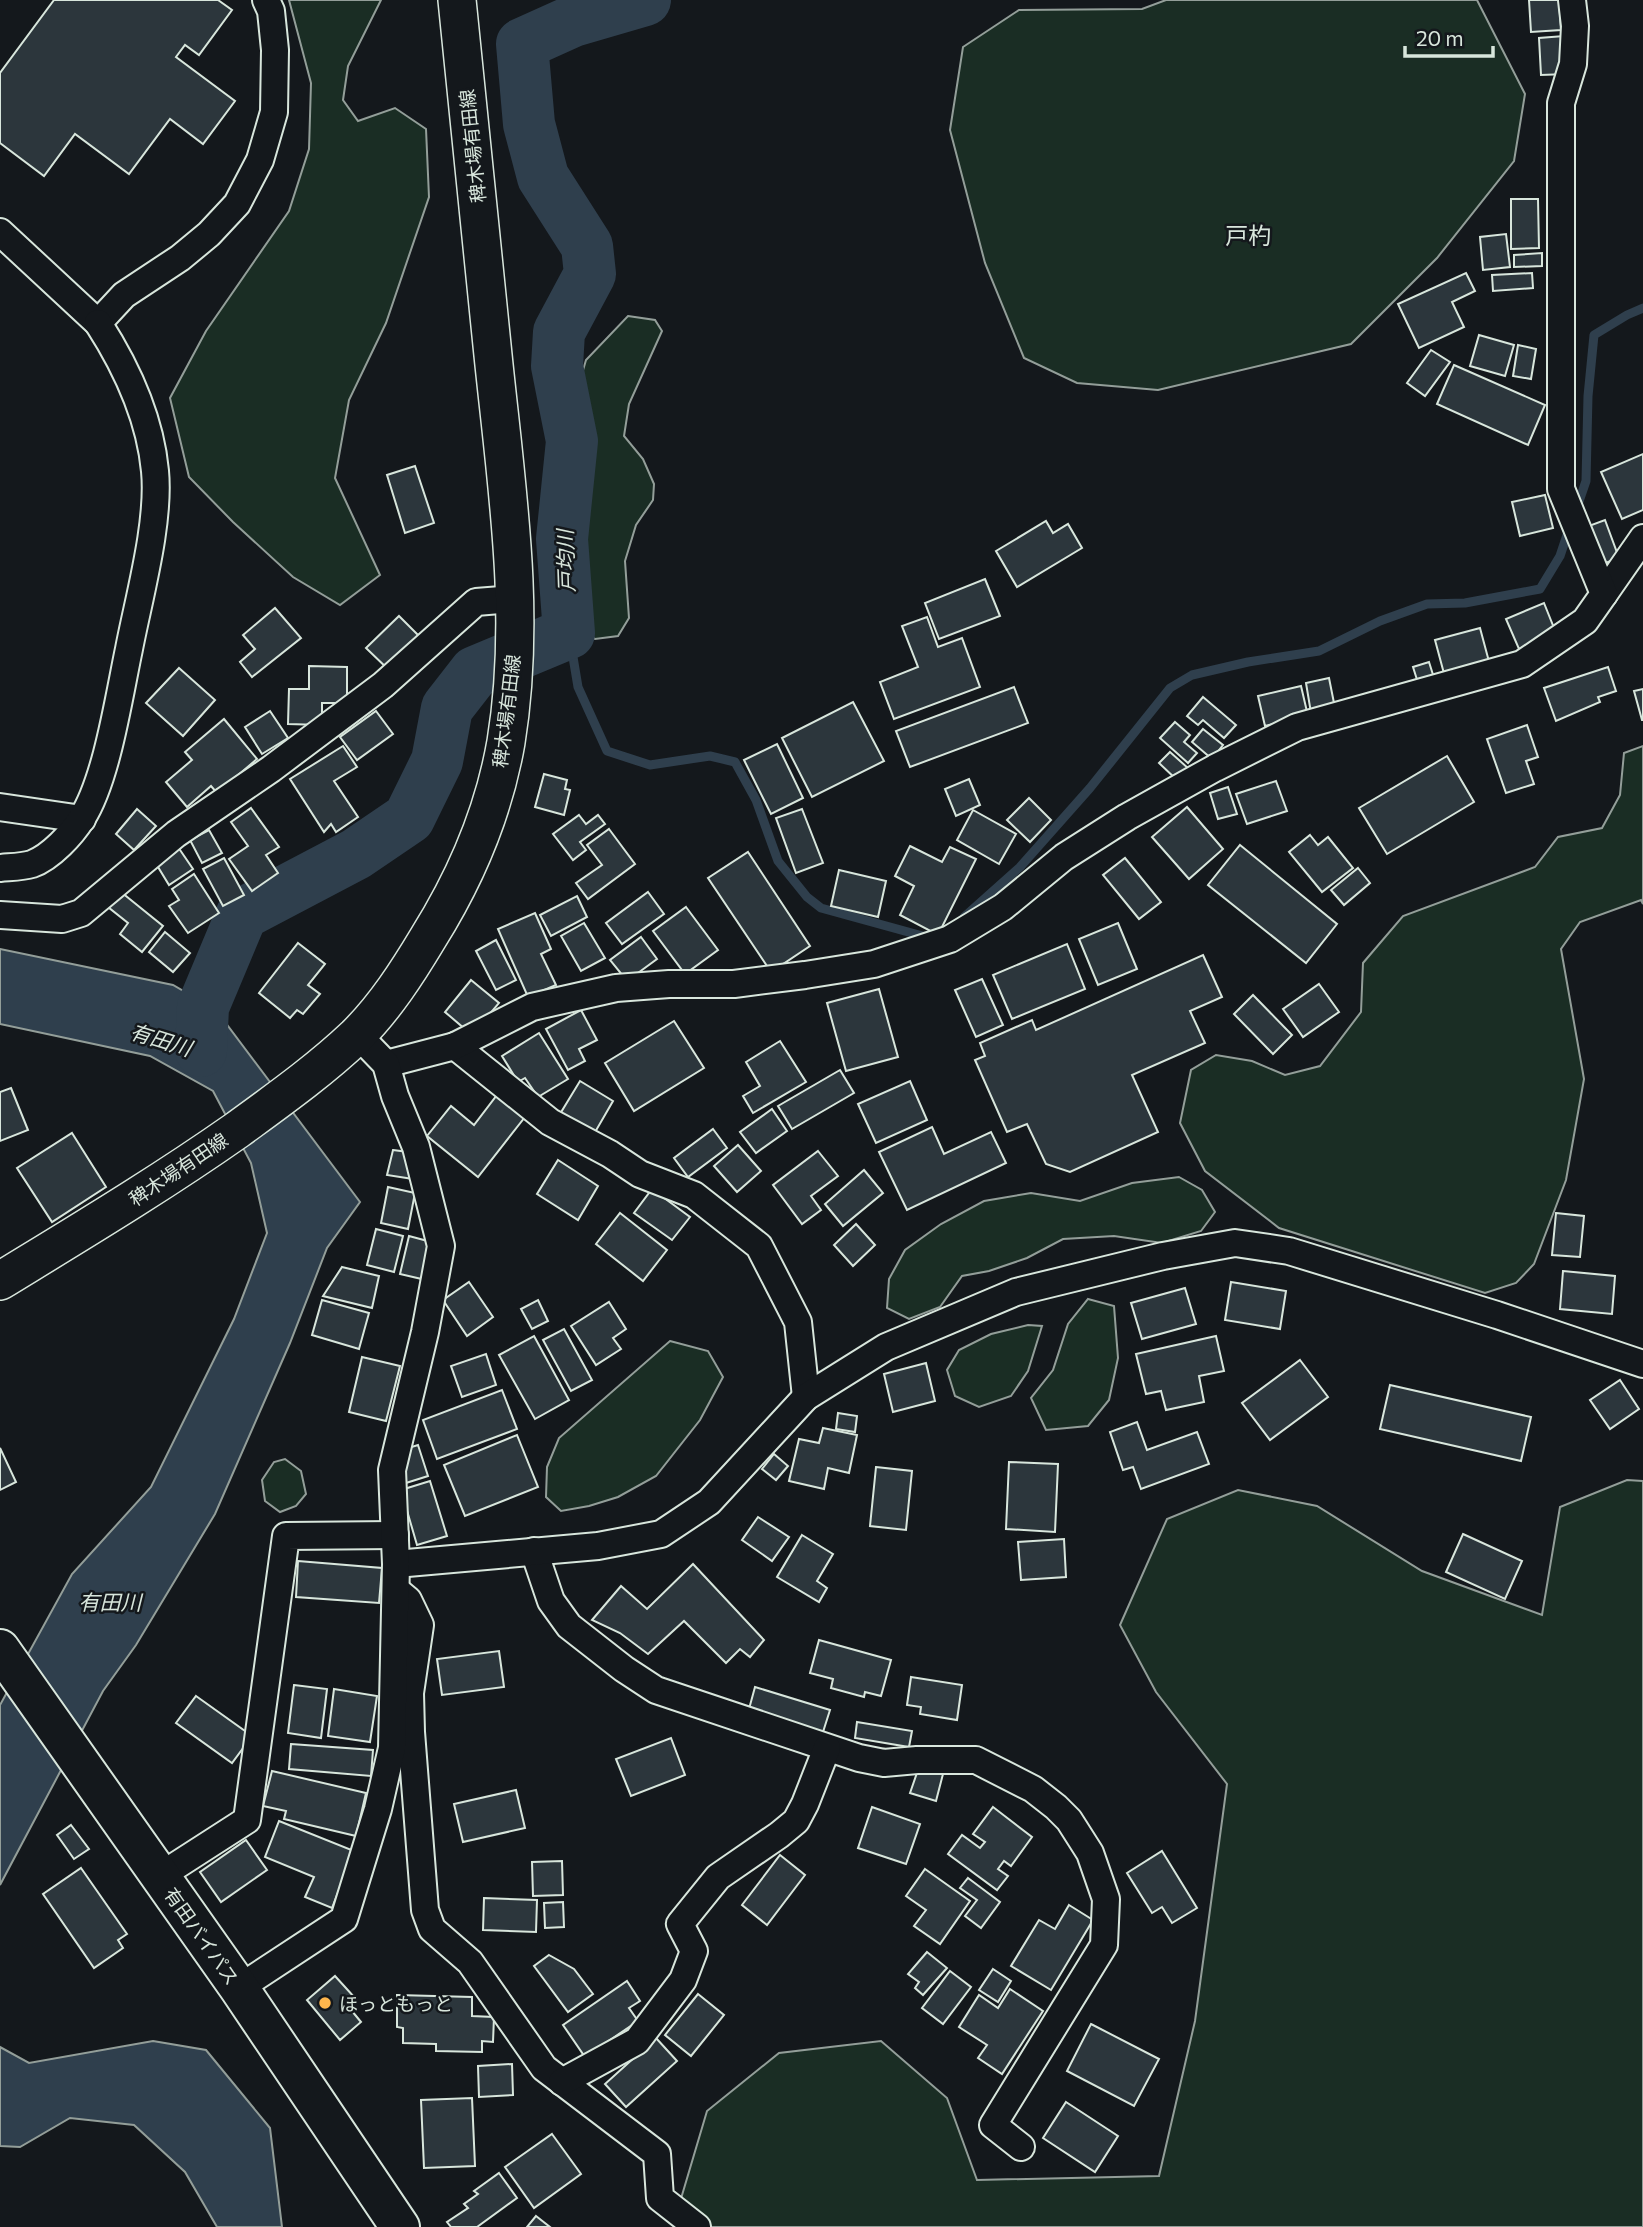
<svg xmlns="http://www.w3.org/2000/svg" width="1643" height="2227" font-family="Commissioner,'Noto Sans JP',sans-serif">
<rect width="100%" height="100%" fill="#14181c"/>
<g fill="#1a2d24" stroke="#939e99" stroke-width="2">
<polygon points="289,0 381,0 348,66 343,100 358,121 395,108 426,129 429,197 386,323 349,400 335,478 380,575 340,605 293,577 233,522 189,477 170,398 206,331 289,211 309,149 311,83"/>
<polygon points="1166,0 1477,0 1525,94 1514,161 1437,258 1351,344 1158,390 1077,383 1024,358 985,263 950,130 963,47 1019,10 1142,9"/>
<polygon points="628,316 655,320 662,331 629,404 624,436 643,459 654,484 653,500 636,525 625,561 629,618 618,636 595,639 578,627 574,601 588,430 577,391 586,360"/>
<polygon points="1643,746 1643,904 1641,900 1580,922 1561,949 1584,1079 1566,1180 1534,1264 1516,1283 1485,1293 1279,1228 1205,1171 1180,1123 1191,1070 1216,1055 1252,1061 1285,1075 1320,1066 1361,1012 1363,963 1403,916 1535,867 1558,837 1602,828 1620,795 1624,753"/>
<polygon points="1179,1177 1202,1190 1215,1212 1201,1231 1162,1243 1114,1236 1063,1239 1027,1258 989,1271 962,1276 940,1307 909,1319 887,1308 889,1279 905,1250 941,1224 984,1201 1031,1193 1080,1201 1132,1183"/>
<polygon points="1088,1299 1114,1306 1118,1358 1109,1400 1088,1426 1046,1430 1031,1398 1053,1370 1068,1324"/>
<polygon points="1028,1325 1042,1326 1028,1371 1011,1396 979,1407 955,1396 947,1370 959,1350 991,1334"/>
<polygon points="670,1341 708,1351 723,1377 700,1420 656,1476 618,1497 589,1506 561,1511 546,1497 547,1467 559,1438"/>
<polygon points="285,1459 301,1471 306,1494 296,1506 280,1512 265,1501 262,1480 274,1462"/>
<polygon points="1627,1480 1643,1481 1643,2227 687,2227 680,2202 707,2111 779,2053 881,2041 947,2098 977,2180 1159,2176 1195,2021 1227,1784 1156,1692 1120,1625 1167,1519 1238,1490 1317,1506 1422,1571 1542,1615 1560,1507"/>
</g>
<g fill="#2f3f4d" stroke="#939e99" stroke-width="2">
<polygon points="0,949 173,985 216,1010 360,1202 327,1248 290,1343 215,1514 136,1645 103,1691 0,1885 0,1705 72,1574 151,1487 234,1319 267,1233 251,1163 213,1091 150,1056 0,1024"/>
<polygon points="153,2041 206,2050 270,2128 282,2227 217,2227 185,2172 134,2125 70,2118 20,2147 0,2146 0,2047 29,2063"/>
</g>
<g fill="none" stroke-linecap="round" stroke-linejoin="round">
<g stroke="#2f3f4d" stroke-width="9">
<polyline points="1576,510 1586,481 1588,396 1594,335 1627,315 1643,308"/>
<polyline points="569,633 578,687 607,751 650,765 710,756 735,762 756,800 778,861 807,897 821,908 930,938"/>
<polyline points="964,917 1020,867 1090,788 1170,688 1192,675 1248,662 1319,651 1380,621 1427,604 1465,603 1540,589 1560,556 1570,526"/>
</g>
<polyline stroke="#2f3f4d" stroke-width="52" points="201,1051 203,1007 242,914 356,854 409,818 437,761 447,708 475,672 569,633 562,539 572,441 557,366 559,332 590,274 587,246 543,177 529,124 522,44 573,21 645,0"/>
</g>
<g fill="#2c363c" stroke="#d8e6dc" stroke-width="2">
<polygon points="54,0 218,0 232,10 199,55 185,45 176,57 235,101 203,144 170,119 129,174 75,134 44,176 0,143 0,73"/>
<polygon points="1529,0 1559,0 1561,30 1531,32"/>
<polygon points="1564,36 1567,74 1541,75 1539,38"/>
<polygon points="1511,199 1538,199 1539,248 1511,249"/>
<polygon points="1506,234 1510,267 1483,270 1480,237"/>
<polygon points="1542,253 1542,266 1514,267 1514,255"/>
<polygon points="1466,273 1475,291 1452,302 1464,327 1419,348 1398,304"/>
<polygon points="1532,273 1533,288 1493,291 1492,275"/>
<polygon points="1479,335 1514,345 1505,376 1470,366"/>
<polygon points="1518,345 1536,349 1531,379 1513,376"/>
<polygon points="1431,350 1450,362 1425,396 1407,383"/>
<polygon points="1454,365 1545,405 1528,445 1437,404"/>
<polygon points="1643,454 1643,510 1622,519 1601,472"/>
<polygon points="415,466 434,523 405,533 387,475"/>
<polygon points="1545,495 1553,528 1520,536 1512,502"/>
<polygon points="1605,520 1619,558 1600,565 1586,527"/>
<polygon points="1046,521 1053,533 1068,524 1082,548 1017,587 996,551"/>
<polygon points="985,579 1000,616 939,639 925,603"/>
<polygon points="1544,603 1556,633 1519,649 1506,619"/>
<polygon points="275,608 301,638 252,677 240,662 255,649 243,635"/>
<polygon points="399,616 423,640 391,672 366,648"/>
<polygon points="927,617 938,647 962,638 980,687 894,719 880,682 918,667 902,626"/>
<polygon points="1480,628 1491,669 1446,681 1435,640"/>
<polygon points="1429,662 1435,681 1419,686 1413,667"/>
<polygon points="309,666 347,667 347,703 322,703 322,725 288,724 289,689 309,689"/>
<polygon points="1608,667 1616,691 1598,697 1600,702 1556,721 1544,688"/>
<polygon points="179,668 215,700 183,736 146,703"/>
<polygon points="1329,678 1335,708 1311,713 1306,683"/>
<polygon points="1301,686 1308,716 1265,726 1258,696"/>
<polygon points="1014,687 1028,723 910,767 896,731"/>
<polygon points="1643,689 1643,720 1642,720 1634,691"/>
<polygon points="1203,697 1236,725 1224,738 1203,720 1198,725 1187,716"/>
<polygon points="853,702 884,761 812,797 782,738"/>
<polygon points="270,711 288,738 262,754 245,727"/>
<polygon points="376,711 393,734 357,760 340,737"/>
<polygon points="224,719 257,759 217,793 211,786 187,807 166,782 192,760 185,752"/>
<polygon points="1175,722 1190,735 1184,742 1197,753 1188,763 1160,738"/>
<polygon points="1527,725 1538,757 1526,761 1534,784 1506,793 1487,739"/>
<polygon points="1203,729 1223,745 1212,759 1192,742"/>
<polygon points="777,744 803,798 771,814 744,760"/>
<polygon points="343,746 357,767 334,781 358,817 336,832 331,824 324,832 290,779"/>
<polygon points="1170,752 1189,769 1178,781 1159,763"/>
<polygon points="1447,756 1474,802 1387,854 1359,808"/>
<polygon points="544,774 567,780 565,789 570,790 564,815 535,807"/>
<polygon points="969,779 980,805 956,816 945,789"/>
<polygon points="1276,781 1287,811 1247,824 1236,794"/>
<polygon points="1228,787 1237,814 1218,819 1210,793"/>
<polygon points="1029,798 1051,820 1030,842 1007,820"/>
<polygon points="1187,807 1223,849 1189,879 1152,837"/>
<polygon points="251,808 279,847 266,855 278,873 252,891 229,859 248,846 231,822"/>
<polygon points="137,809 156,826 134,850 116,834"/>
<polygon points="802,809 823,863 796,873 776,818"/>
<polygon points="973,810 1016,834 999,864 957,840"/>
<polygon points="579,815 586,824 598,815 605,824 580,842 586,850 573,860 553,834"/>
<polygon points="609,829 635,864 588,899 576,883 602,865 587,845"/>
<polygon points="209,830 222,853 202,863 190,840"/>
<polygon points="1310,835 1318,845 1328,837 1353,868 1322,892 1289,852"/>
<polygon points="1240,845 1337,924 1306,963 1208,885"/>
<polygon points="910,846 942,862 950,847 976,859 938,935 900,915 914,886 895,876"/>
<polygon points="178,847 193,869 169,885 155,862"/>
<polygon points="748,852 810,946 771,972 708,878"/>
<polygon points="224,858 244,895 223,906 203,869"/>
<polygon points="1125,858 1161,902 1139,919 1103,875"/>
<polygon points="1358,868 1370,883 1344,905 1331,890"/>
<polygon points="839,870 886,881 878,917 831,906"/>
<polygon points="194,874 219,913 188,933 169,906 179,900 172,889"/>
<polygon points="121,892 163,926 142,952 120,934 128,923 108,907"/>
<polygon points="648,892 664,914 622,944 606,923"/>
<polygon points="577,896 587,917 551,936 540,915"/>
<polygon points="686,907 718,950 685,974 653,931"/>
<polygon points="535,913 551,949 541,954 556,985 528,997 498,929"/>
<polygon points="584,923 605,958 581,971 561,936"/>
<polygon points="1118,923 1137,969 1098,985 1079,939"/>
<polygon points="165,932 190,953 173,972 149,952"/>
<polygon points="641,937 657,959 627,981 610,960"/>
<polygon points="496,940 516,980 496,990 476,951"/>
<polygon points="298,943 325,964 308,985 320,994 303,1014 297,1010 290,1018 259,993"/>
<polygon points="1067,944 1085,989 1012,1019 993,975"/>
<polygon points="1203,955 1222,997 1190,1011 1205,1043 1132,1075 1158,1132 1070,1172 1046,1164 1027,1124 1007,1132 975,1060 985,1056 980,1043 1032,1020 1036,1030"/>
<polygon points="982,979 1003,1025 976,1037 955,990"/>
<polygon points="471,980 499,1003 472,1035 445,1012"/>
<polygon points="1319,984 1339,1012 1303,1037 1283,1009"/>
<polygon points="879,989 898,1057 846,1071 827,1003"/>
<polygon points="1253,995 1292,1035 1273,1054 1234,1014"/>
<polygon points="581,1010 597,1040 579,1049 585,1061 568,1070 546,1029"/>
<polygon points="674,1021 704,1068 634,1111 605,1063"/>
<polygon points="539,1033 568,1079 538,1097 525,1078 518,1082 502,1056"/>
<polygon points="780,1041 806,1082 753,1113 743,1096 760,1086 746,1062"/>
<polygon points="840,1070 854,1093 792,1129 778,1106"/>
<polygon points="580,1081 613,1101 594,1134 560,1114"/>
<polygon points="910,1081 927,1120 876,1143 858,1104"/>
<polygon points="11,1088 28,1130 0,1141 0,1092"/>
<polygon points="497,1095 525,1117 478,1177 427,1136 451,1106 474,1125"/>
<polygon points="772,1109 787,1131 756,1153 740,1132"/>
<polygon points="932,1127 944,1154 991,1132 1006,1163 907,1210 879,1152"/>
<polygon points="713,1129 727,1148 688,1177 674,1158"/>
<polygon points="72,1133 106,1187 52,1222 17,1168"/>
<polygon points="738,1145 761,1171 737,1192 714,1166"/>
<polygon points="393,1150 408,1152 413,1179 387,1175"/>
<polygon points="818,1151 838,1176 811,1196 821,1210 802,1224 773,1185"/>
<polygon points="558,1160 598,1186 578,1220 537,1194"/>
<polygon points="864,1170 883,1193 843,1226 825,1204"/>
<polygon points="388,1187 415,1193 408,1229 381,1223"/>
<polygon points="652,1189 690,1217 672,1240 634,1213"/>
<polygon points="620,1213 667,1250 643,1281 596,1244"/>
<polygon points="1556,1213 1584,1216 1580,1257 1552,1255"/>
<polygon points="856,1224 875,1245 853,1266 834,1245"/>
<polygon points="376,1229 403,1236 394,1272 367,1265"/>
<polygon points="409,1236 435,1243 426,1280 400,1274"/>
<polygon points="342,1267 379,1276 372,1308 323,1296"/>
<polygon points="1563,1271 1615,1276 1612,1314 1560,1309"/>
<polygon points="469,1282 493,1317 467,1336 443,1300"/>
<polygon points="1231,1282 1286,1291 1280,1329 1225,1320"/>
<polygon points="1185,1288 1196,1324 1142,1339 1131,1303"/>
<polygon points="322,1300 369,1313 359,1349 312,1335"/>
<polygon points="538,1300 548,1321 532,1329 521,1309"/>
<polygon points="609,1302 626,1329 613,1338 621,1349 596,1365 571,1326"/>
<polygon points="564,1329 592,1380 571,1391 543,1340"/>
<polygon points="534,1336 569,1400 535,1419 499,1355"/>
<polygon points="1216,1336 1224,1371 1199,1376 1204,1402 1166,1410 1161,1391 1146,1394 1136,1354"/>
<polygon points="486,1354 496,1385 462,1397 451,1366"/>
<polygon points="362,1357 400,1366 386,1421 349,1412"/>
<polygon points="1300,1360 1328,1397 1270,1440 1242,1403"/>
<polygon points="926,1363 935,1401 893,1412 884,1374"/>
<polygon points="1620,1380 1639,1409 1610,1429 1590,1400"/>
<polygon points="1390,1385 1531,1417 1521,1461 1380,1429"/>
<polygon points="502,1390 517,1429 437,1459 423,1420"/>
<polygon points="838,1413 857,1416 855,1432 836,1429"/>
<polygon points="1137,1422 1147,1450 1197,1432 1209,1464 1141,1489 1133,1467 1123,1470 1110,1432"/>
<polygon points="823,1428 857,1435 849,1473 828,1468 824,1489 789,1481 799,1439 819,1443"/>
<polygon points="517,1435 538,1487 465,1516 444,1465"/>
<polygon points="418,1445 428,1476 406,1483 400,1469 405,1449"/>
<polygon points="0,1448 16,1482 0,1490"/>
<polygon points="774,1454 788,1466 776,1480 762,1469"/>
<polygon points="1009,1462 1058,1464 1055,1532 1006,1529"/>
<polygon points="876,1467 912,1471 906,1530 870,1526"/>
<polygon points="430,1481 447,1536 417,1545 401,1490"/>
<polygon points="758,1517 789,1537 772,1561 742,1540"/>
<polygon points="1463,1534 1522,1561 1505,1599 1446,1572"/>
<polygon points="802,1535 833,1554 817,1581 827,1588 819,1602 777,1577"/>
<polygon points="1064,1539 1066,1577 1021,1580 1018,1542"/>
<polygon points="298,1561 382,1568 379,1603 296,1597"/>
<polygon points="693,1564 764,1640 750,1657 740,1649 726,1663 684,1621 648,1654 620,1633 592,1620 621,1586 647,1609"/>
<polygon points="819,1640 891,1660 881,1696 865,1692 864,1697 831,1688 833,1679 810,1673"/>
<polygon points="499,1651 504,1687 442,1695 437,1659"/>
<polygon points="911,1677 962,1685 957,1720 920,1714 921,1707 907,1705"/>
<polygon points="294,1685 327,1689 321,1738 288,1733"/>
<polygon points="755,1687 830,1710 823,1732 749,1709"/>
<polygon points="334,1689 377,1696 370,1742 328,1736"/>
<polygon points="196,1696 252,1736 232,1763 176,1723"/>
<polygon points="857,1722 912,1731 909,1747 855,1738"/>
<polygon points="671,1738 685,1775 631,1796 616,1759"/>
<polygon points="291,1744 373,1750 371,1776 289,1769"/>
<polygon points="919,1767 943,1774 936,1801 910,1793"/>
<polygon points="272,1771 366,1793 356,1836 284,1819 286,1811 263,1806"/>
<polygon points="516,1790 525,1828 463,1842 454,1804"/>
<polygon points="872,1807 920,1824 906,1864 858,1848"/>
<polygon points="993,1807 1032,1837 1011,1866 1004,1861 998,1869 1008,1876 997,1890 948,1854 962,1835 980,1848 985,1842 973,1834"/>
<polygon points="279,1821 354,1851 332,1908 305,1897 314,1877 265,1857"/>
<polygon points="71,1825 89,1849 74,1859 57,1835"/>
<polygon points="246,1840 267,1870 221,1902 200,1872"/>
<polygon points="1162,1851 1197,1908 1172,1923 1162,1907 1152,1913 1127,1873"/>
<polygon points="780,1855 805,1875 767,1925 742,1905"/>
<polygon points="562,1861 563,1895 533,1896 532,1862"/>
<polygon points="81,1868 127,1934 118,1940 123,1948 94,1968 43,1894"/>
<polygon points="925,1869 970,1901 940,1944 914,1926 926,1910 906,1896"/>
<polygon points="968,1878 1000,1902 981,1928 965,1916 977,1900 960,1888"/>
<polygon points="484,1898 537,1900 536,1932 483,1930"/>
<polygon points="563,1902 564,1927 545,1928 544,1903"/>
<polygon points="1069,1905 1093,1920 1051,1990 1011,1966 1039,1920 1055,1929"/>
<polygon points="927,1952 947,1968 923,1995 915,1988 919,1982 908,1974"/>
<polygon points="549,1955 574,1969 593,1994 568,2012 534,1966"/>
<polygon points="993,1969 1011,1981 998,2002 979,1990"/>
<polygon points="950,1971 971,1987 943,2024 922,2008"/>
<polygon points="335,1976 355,1998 347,2005 361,2022 340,2040 307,2000"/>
<polygon points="627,1981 640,2001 629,2008 638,2021 585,2057 563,2025"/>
<polygon points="1010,1989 1043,2011 1002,2074 978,2058 987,2045 959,2027 979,1995 998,2008"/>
<polygon points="698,1994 724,2015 691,2056 665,2035"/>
<polygon points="397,1995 472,1997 472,2016 494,2017 493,2042 482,2041 482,2052 436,2051 436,2044 403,2043 403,2028 397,2027"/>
<polygon points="1091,2024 1159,2059 1134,2106 1067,2071"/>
<polygon points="656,2038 677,2061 626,2107 605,2084"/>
<polygon points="512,2064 513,2095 479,2097 478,2066"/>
<polygon points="472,2098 475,2166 424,2168 421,2100"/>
<polygon points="1066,2102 1118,2136 1095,2172 1043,2138"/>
<polygon points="552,2134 581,2174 534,2208 505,2167"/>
<polygon points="499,2173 517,2198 477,2227 451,2227 447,2222 468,2208 464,2204 478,2194 474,2191"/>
<polygon points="536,2216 550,2227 527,2227"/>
</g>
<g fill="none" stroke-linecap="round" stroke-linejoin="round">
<g stroke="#d8e6dc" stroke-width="30">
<g id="street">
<polyline points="0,232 98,323 124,295 180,258 209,234 237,204 260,160 274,112 275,50 271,11 266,0"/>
<polyline points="1604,594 1643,538"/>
<polyline points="0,807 82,819"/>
<path d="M0,868C10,867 22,867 32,864C51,857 72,834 82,818C107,779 119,696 129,649C139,597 160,523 155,471C150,417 127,368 98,323"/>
<polyline points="0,915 62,919 81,913 176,834 271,769 383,685 476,602 514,599"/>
<polyline points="455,1046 550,1122 610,1154 640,1174 694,1195 759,1246 798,1322 806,1397"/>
<polyline points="386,1064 455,1046 532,1007 616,988 669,984 734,984 805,975 874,964 950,939 1003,907 1064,857 1127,817 1215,768 1297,727 1522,664 1585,621 1604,594 1561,489 1561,103 1573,64 1575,26 1572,0"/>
<polyline points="534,1551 551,1601 569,1626 624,1669 656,1690 859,1758 884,1763 917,1760 976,1760 1033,1789 1056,1807 1069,1820 1090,1853 1106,1899 1104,1945 993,2125 1021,2147"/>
<polyline points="396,1564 598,1546 661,1534 709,1502 806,1397 886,1347 1016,1292 1163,1256 1235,1243 1289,1251 1497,1315 1643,1364"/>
<polyline points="396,1590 408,1600 420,1625 410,1693 411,1732 425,1910 432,1929 470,1962 544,2068 657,2154 660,2198 697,2227"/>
<polyline points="160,1876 247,1820 286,1536 395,1535"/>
<polyline points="239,1988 344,1919 378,1809 392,1748 396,1564 392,1470 425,1332 441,1246 416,1147 395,1096 386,1064 357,1034"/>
<polyline points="562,2082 637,2041 683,1980 694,1951 680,1924 718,1877 779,1835 796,1821 805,1804 827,1748"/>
</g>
</g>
<g stroke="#d8e6dc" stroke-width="40">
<path id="secondary" d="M0,1281C80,1232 160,1184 237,1130C278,1100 319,1071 356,1036C385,1007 407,973 428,938C465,879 494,811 506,742C527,614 506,483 493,355C481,237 469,118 457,0"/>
</g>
<g stroke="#d8e6dc" stroke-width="42">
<polyline id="highway" points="0,1649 239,1988 400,2227"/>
</g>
<use href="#street" stroke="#14181c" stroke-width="26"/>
<use href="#secondary" stroke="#14181c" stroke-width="37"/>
<use href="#highway" stroke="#14181c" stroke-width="38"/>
</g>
<circle fill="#ffb74d" stroke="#14181c" stroke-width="2.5" cx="325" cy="2003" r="7"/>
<g text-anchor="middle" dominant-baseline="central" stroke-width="5" stroke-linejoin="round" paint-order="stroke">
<g font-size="19" fill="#d8e6dc" stroke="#14181c">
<text transform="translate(472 146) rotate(-96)">稗木場有田線</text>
<text transform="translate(506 711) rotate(-83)">稗木場有田線</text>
<text transform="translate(178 1169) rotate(-34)">稗木場有田線</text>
<text transform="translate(202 1936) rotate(55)">有田バイパス</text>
</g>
<g font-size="19" fill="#d8e6dc" stroke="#14181c" text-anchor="start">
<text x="339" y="2003">ほっともっと</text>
</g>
<g font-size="21" font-style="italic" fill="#d8e6dc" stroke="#14181c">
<text transform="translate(565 561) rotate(-92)">戸均川</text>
<text transform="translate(161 1039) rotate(17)">有田川</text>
<text x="110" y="1601">有田川</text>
</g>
<g font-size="23" fill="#d8e6dc" stroke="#14181c">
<text x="1248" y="235">戸杓</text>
</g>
</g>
<path d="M1405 46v10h88v-10" fill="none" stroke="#d8e6dc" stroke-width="3.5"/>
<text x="1416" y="46" font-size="21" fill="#d8e6dc" stroke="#14181c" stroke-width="5" paint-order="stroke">20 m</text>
</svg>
